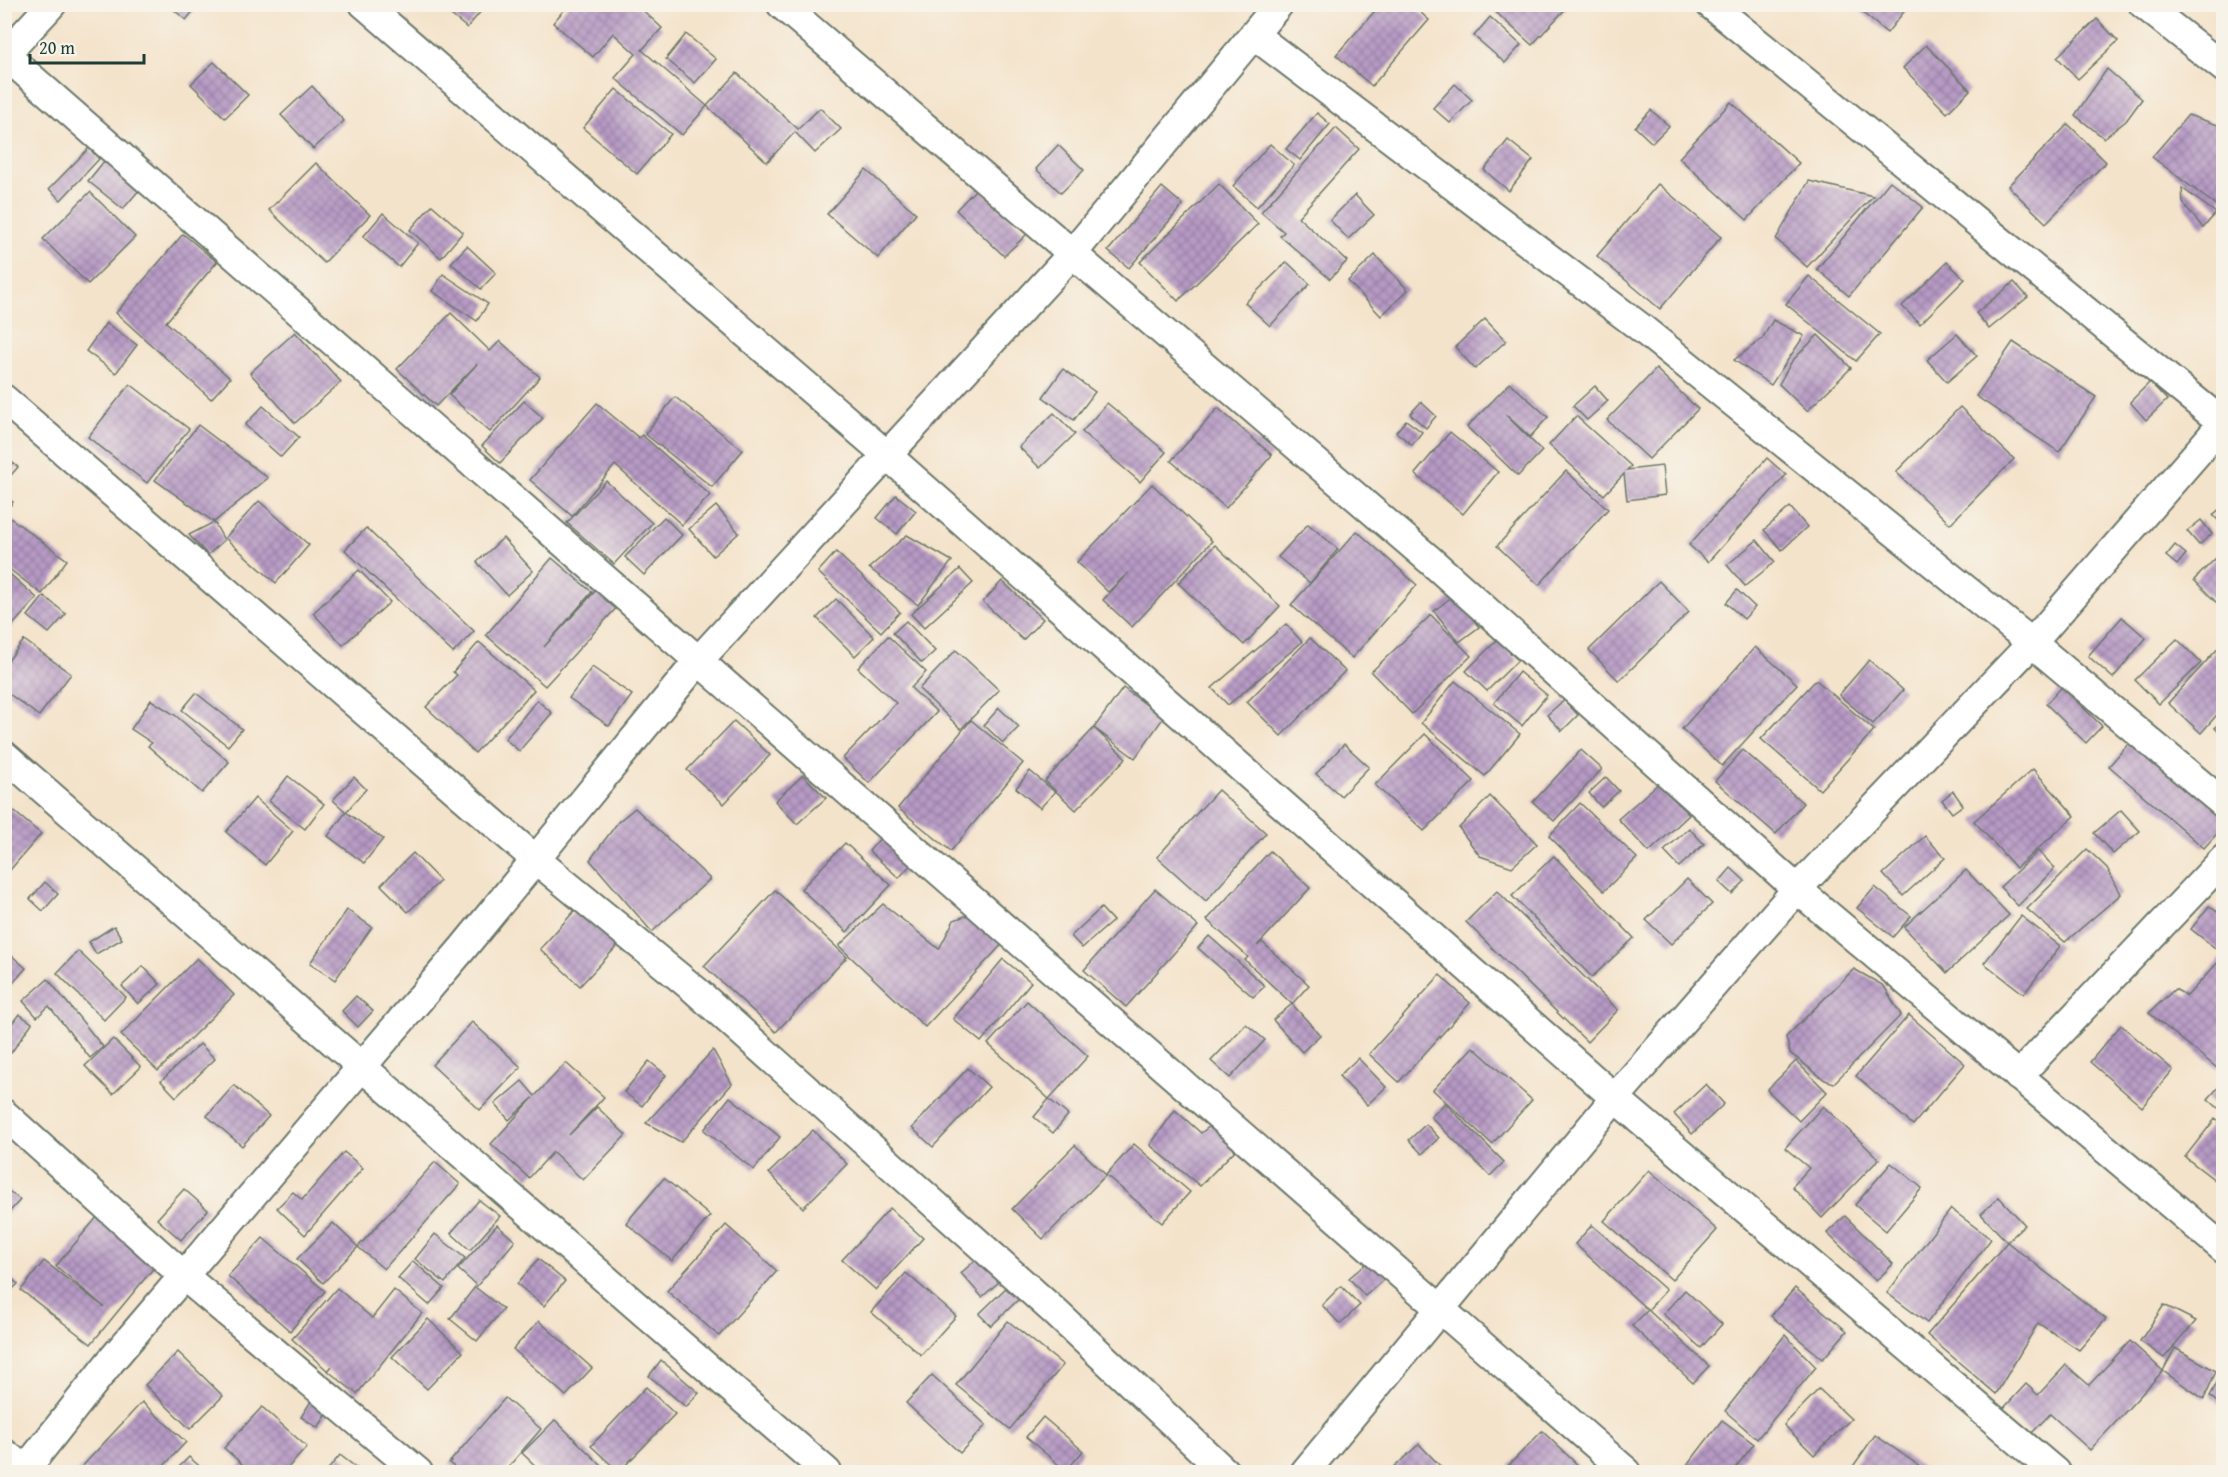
<svg xmlns="http://www.w3.org/2000/svg" width="2228" height="1477" font-family="'Gentium Book Plus',serif">
<defs>
<pattern id="building-cross-hatch" width="8" height="8" patternUnits="userSpaceOnUse" patternTransform="scale(1.5)"><rect width="8" height="8" fill="#b79ac5"/><path d="M0 0l8 8M0 8l8-8" fill="none" stroke="#947fa1"/></pattern>
</defs>
<rect width="100%" height="100%" fill="#f7f3e8"/>
<filter id="ink" filterUnits="userSpaceOnUse"><feTurbulence type="fractalNoise" baseFrequency=".0167" numOctaves="2"/><feDisplacementMap in="SourceGraphic" scale="12" xChannelSelector="R" yChannelSelector="G"/><feConvolveMatrix kernelMatrix="1 2 1 2 8 2 1 2 1" color-interpolation-filters="sRGB"/></filter>
<filter id="wash" filterUnits="userSpaceOnUse"><feTurbulence type="fractalNoise" baseFrequency=".008" numOctaves="4" result="noise"/><feDisplacementMap in="SourceGraphic" scale="24" xChannelSelector="R" yChannelSelector="G"/><feGaussianBlur stdDeviation="1.35" result="paint"/><feColorMatrix in="noise" values="0 0 0 0 0 0 0 0 0 0 0 0 0 0 0 0 0 1.4 0 .05"/><feComposite in="paint" operator="in"/></filter>
<g filter="url(#wash)">
<rect width="100%" height="100%" fill="#f4e3cb"/>
<g id="blocks">
<g fill="url(#building-cross-hatch)">
<polygon points="167,4 199,4 186,20"/>
<polygon points="450,4 487,4 467,28 445,10"/>
<polygon points="569,4 636,4 662,28 642,50 707,106 682,135 615,78 636,54 613,33 593,57 553,23"/>
<polygon points="1381,4 1411,4 1429,20 1372,86 1336,55"/>
<polygon points="1461,4 1478,4 1472,12"/>
<polygon points="1490,4 1570,4 1532,45 1489,6"/>
<polygon points="1852,4 1910,4 1887,33"/>
<polygon points="1490,17 1521,45 1505,63 1474,36"/>
<polygon points="2097,19 2118,41 2078,79 2057,57"/>
<polygon points="686,34 716,59 695,83 666,59"/>
<polygon points="1926,45 1970,90 1947,113 1903,68"/>
<polygon points="214,62 248,95 225,118 191,84"/>
<polygon points="2107,69 2142,99 2126,121 2104,138 2075,115"/>
<polygon points="737,73 798,129 820,108 841,129 815,153 795,132 767,162 707,106"/>
<polygon points="1455,84 1472,100 1450,123 1433,108"/>
<polygon points="312,86 344,121 313,149 281,115"/>
<polygon points="616,89 671,134 637,174 583,128"/>
<polygon points="1731,102 1799,163 1747,220 1679,158"/>
<polygon points="1651,110 1669,126 1652,143 1635,127"/>
<polygon points="1317,113 1330,124 1300,160 1286,149"/>
<polygon points="2188,115 2224,127 2222,210 2152,157"/>
<polygon points="2068,124 2106,162 2046,223 2008,186"/>
<polygon points="1336,128 1359,149 1298,217 1347,261 1330,279 1280,236 1284,232 1261,212"/>
<polygon points="1508,140 1533,160 1509,191 1484,170"/>
<polygon points="1270,144 1294,165 1257,207 1233,186"/>
<polygon points="1058,145 1084,170 1061,193 1036,169"/>
<polygon points="89,148 99,159 61,200 49,189"/>
<polygon points="110,154 146,182 123,209 88,181"/>
<polygon points="316,163 370,215 324,263 269,210"/>
<polygon points="866,170 916,213 878,258 827,214"/>
<polygon points="1809,181 1873,196 1807,267 1776,239"/>
<polygon points="1890,181 1923,207 1849,296 1817,269"/>
<polygon points="1219,184 1258,224 1178,301 1140,262"/>
<polygon points="1658,184 1721,237 1660,309 1597,256"/>
<polygon points="978,187 1027,234 1004,256 956,210"/>
<polygon points="1162,187 1183,205 1129,268 1108,251"/>
<polygon points="2182,188 2216,213 2203,228 2183,203"/>
<polygon points="90,192 135,237 88,284 43,239"/>
<polygon points="1355,195 1374,215 1348,239 1330,220"/>
<polygon points="432,205 463,232 441,258 410,230"/>
<polygon points="383,213 418,243 399,267 363,237"/>
<polygon points="183,234 217,262 166,322 230,378 211,399 116,313"/>
<polygon points="467,246 496,273 481,289 451,263"/>
<polygon points="1375,255 1408,290 1381,316 1348,281"/>
<polygon points="1287,262 1310,284 1270,326 1245,303"/>
<polygon points="1947,262 1965,279 1920,324 1902,306"/>
<polygon points="443,274 488,304 477,321 432,291"/>
<polygon points="1809,276 1880,334 1856,361 1786,304"/>
<polygon points="2014,282 2028,297 1989,329 1976,313"/>
<polygon points="451,313 490,351 500,341 540,377 490,432 449,395 477,364 436,406 397,369"/>
<polygon points="1485,319 1506,341 1475,369 1455,347"/>
<polygon points="1773,320 1804,336 1771,385 1734,360 1762,339"/>
<polygon points="106,323 137,345 116,373 86,351"/>
<polygon points="295,332 341,382 295,423 250,373"/>
<polygon points="1957,334 1977,356 1947,382 1927,360"/>
<polygon points="1818,335 1851,368 1807,411 1779,384 1792,361"/>
<polygon points="2013,342 2096,397 2059,452 1976,396"/>
<polygon points="1063,369 1095,392 1074,420 1043,397"/>
<polygon points="1656,369 1698,409 1649,459 1607,420"/>
<polygon points="2150,382 2167,400 2146,420 2130,402"/>
<polygon points="1510,383 1548,417 1530,437 1505,414 1542,451 1518,476 1467,427"/>
<polygon points="130,384 189,429 147,483 88,437"/>
<polygon points="1595,386 1608,401 1587,420 1573,406"/>
<polygon points="675,397 743,450 712,487 645,434"/>
<polygon points="524,401 543,418 500,463 482,446"/>
<polygon points="1421,402 1436,416 1426,428 1410,414"/>
<polygon points="597,403 639,438 642,435 710,495 682,525 615,465 572,516 530,480"/>
<polygon points="1107,403 1166,452 1140,482 1082,432"/>
<polygon points="263,406 299,437 281,457 245,425"/>
<polygon points="1960,407 2014,459 1950,524 1896,472"/>
<polygon points="1218,408 1272,455 1226,508 1171,461"/>
<polygon points="1054,413 1075,434 1040,468 1019,447"/>
<polygon points="1576,416 1631,466 1627,470 1662,466 1665,495 1627,500 1624,474 1604,495 1549,445"/>
<polygon points="1406,420 1422,432 1412,445 1396,432"/>
<polygon points="198,425 268,478 214,522 155,480"/>
<polygon points="1450,432 1498,472 1463,514 1415,474"/>
<polygon points="4,456 18,467 4,483"/>
<polygon points="1767,458 1786,475 1708,562 1689,545"/>
<polygon points="1566,471 1608,509 1539,585 1497,546"/>
<polygon points="606,481 652,523 614,564 567,523"/>
<polygon points="1152,484 1212,541 1132,627 1103,600 1128,573 1108,592 1077,562"/>
<polygon points="4,495 13,502 4,513"/>
<polygon points="896,495 916,511 897,534 877,518"/>
<polygon points="259,501 309,545 276,583 225,538"/>
<polygon points="2224,505 2224,526 2213,515"/>
<polygon points="716,506 739,533 713,556 689,529"/>
<polygon points="1790,507 1807,527 1782,550 1764,530"/>
<polygon points="9,517 67,560 42,594 5,566 5,523"/>
<polygon points="664,517 682,535 644,575 625,557"/>
<polygon points="2201,520 2212,534 2199,545 2187,531"/>
<polygon points="214,522 224,540 208,555 189,535"/>
<polygon points="1308,524 1338,549 1310,583 1278,557"/>
<polygon points="366,528 474,631 453,653 345,550"/>
<polygon points="1357,531 1417,585 1352,658 1291,605"/>
<polygon points="907,535 952,561 918,605 869,568"/>
<polygon points="503,538 533,571 507,595 477,562"/>
<polygon points="1757,540 1775,562 1745,586 1727,565"/>
<polygon points="1215,545 1280,606 1244,645 1178,583"/>
<polygon points="2175,545 2186,554 2177,565 2166,556"/>
<polygon points="836,552 900,612 881,632 818,572"/>
<polygon points="2220,554 2224,557 2224,610 2194,580"/>
<polygon points="552,558 592,592 544,647 599,587 619,605 545,686 486,635"/>
<polygon points="4,569 37,598 11,627 4,621"/>
<polygon points="960,569 973,583 924,628 911,614"/>
<polygon points="359,570 390,602 343,645 313,613"/>
<polygon points="1002,581 1043,619 1023,640 983,602"/>
<polygon points="1659,581 1689,612 1619,681 1589,650"/>
<polygon points="1737,590 1755,607 1744,619 1726,603"/>
<polygon points="1454,595 1479,627 1459,642 1434,611"/>
<polygon points="44,596 66,614 49,633 28,616"/>
<polygon points="836,599 874,637 855,656 817,618"/>
<polygon points="1431,615 1471,656 1412,714 1371,672"/>
<polygon points="2122,617 2146,638 2113,678 2088,656"/>
<polygon points="906,621 935,651 922,663 893,633"/>
<polygon points="1286,624 1302,642 1228,705 1212,688"/>
<polygon points="888,636 926,672 911,688 937,712 869,783 843,758 896,703 858,668"/>
<polygon points="1310,638 1345,671 1281,736 1247,702"/>
<polygon points="2177,639 2201,663 2159,704 2135,680"/>
<polygon points="24,640 71,674 39,716 4,690 4,666"/>
<polygon points="1497,640 1518,660 1487,691 1466,671"/>
<polygon points="479,642 534,690 475,753 426,707 457,675 453,672"/>
<polygon points="2224,642 2224,707 2201,733 2168,703"/>
<polygon points="1755,647 1797,684 1722,766 1682,729"/>
<polygon points="956,650 999,690 961,729 919,689"/>
<polygon points="1869,660 1903,690 1873,724 1839,695"/>
<polygon points="592,667 632,695 609,726 569,698"/>
<polygon points="1519,672 1547,695 1522,726 1494,703"/>
<polygon points="1816,680 1874,730 1820,790 1761,739"/>
<polygon points="1455,681 1520,734 1485,776 1421,723"/>
<polygon points="2062,687 2102,726 2086,743 2046,704"/>
<polygon points="1123,688 1164,717 1135,758 1094,728 1126,758 1076,810 1045,781 1094,728"/>
<polygon points="196,693 242,729 228,746 182,710"/>
<polygon points="151,700 175,715 229,762 202,793 148,746 152,743 131,729"/>
<polygon points="537,700 552,713 519,751 505,739"/>
<polygon points="1564,700 1578,715 1562,731 1547,715"/>
<polygon points="999,708 1019,727 1003,743 984,725"/>
<polygon points="2224,719 2224,737 2215,728"/>
<polygon points="971,720 1023,763 951,851 898,808"/>
<polygon points="734,721 770,755 724,804 687,770"/>
<polygon points="1425,734 1474,781 1424,831 1375,785"/>
<polygon points="2135,736 2224,812 2224,826 2204,848 2109,766"/>
<polygon points="1344,744 1369,767 1341,796 1316,774"/>
<polygon points="1581,750 1602,769 1554,821 1533,802"/>
<polygon points="1743,750 1803,803 1776,834 1715,781"/>
<polygon points="2033,769 2075,816 2016,868 1974,821"/>
<polygon points="1030,771 1055,792 1040,808 1016,788"/>
<polygon points="803,775 826,798 797,824 775,801"/>
<polygon points="288,776 324,804 305,829 269,801"/>
<polygon points="354,777 366,789 346,812 333,800"/>
<polygon points="1606,777 1619,791 1601,807 1589,793"/>
<polygon points="1659,783 1689,815 1649,852 1618,819"/>
<polygon points="1218,790 1266,833 1206,901 1157,857"/>
<polygon points="1953,791 1963,805 1952,813 1942,800"/>
<polygon points="1490,796 1537,844 1512,867 1480,856 1459,828"/>
<polygon points="255,798 293,831 265,865 226,832"/>
<polygon points="4,803 41,834 4,877"/>
<polygon points="1580,803 1637,858 1604,891 1549,836"/>
<polygon points="635,808 710,879 652,932 590,860 618,822"/>
<polygon points="2121,810 2140,831 2113,854 2094,833"/>
<polygon points="346,812 383,839 364,863 328,836"/>
<polygon points="1689,828 1704,844 1679,867 1664,851"/>
<polygon points="882,836 913,862 899,878 869,851"/>
<polygon points="1925,836 1945,858 1903,896 1883,874"/>
<polygon points="845,843 891,885 847,932 801,889"/>
<polygon points="2087,849 2107,868 2121,894 2065,942 2027,909"/>
<polygon points="1270,851 1310,888 1257,946 1262,942 1309,985 1292,1004 1245,960 1248,957 1207,920"/>
<polygon points="2038,851 2055,868 2018,906 2000,887"/>
<polygon points="413,853 440,881 408,912 381,885"/>
<polygon points="1554,856 1634,938 1592,977 1512,896"/>
<polygon points="1731,868 1745,881 1732,894 1719,882"/>
<polygon points="1966,870 2009,915 1947,973 1904,927"/>
<polygon points="1687,879 1712,904 1671,944 1646,920"/>
<polygon points="45,882 58,894 43,911 30,899"/>
<polygon points="1875,887 1911,916 1893,937 1857,908"/>
<polygon points="1155,889 1198,926 1126,1007 1084,970"/>
<polygon points="775,890 847,957 776,1032 704,966"/>
<polygon points="1497,891 1618,1010 1587,1042 1466,922"/>
<polygon points="883,904 939,949 954,920 984,909 1008,938 925,1027 839,946"/>
<polygon points="2209,906 2224,917 2224,955 2191,929"/>
<polygon points="578,907 619,944 580,986 540,949"/>
<polygon points="1101,908 1113,921 1082,948 1071,936"/>
<polygon points="347,910 372,927 335,980 310,963"/>
<polygon points="2021,916 2060,946 2024,994 1984,963"/>
<polygon points="114,926 122,939 96,954 89,942"/>
<polygon points="1209,936 1265,986 1253,997 1198,948"/>
<polygon points="4,949 26,968 4,993"/>
<polygon points="78,951 126,997 104,1020 57,973"/>
<polygon points="197,958 234,995 158,1071 121,1035"/>
<polygon points="2222,958 2224,1060 2217,1068 2149,1013 2175,989 2187,996"/>
<polygon points="1003,959 1031,982 981,1042 953,1019"/>
<polygon points="143,966 160,984 138,1004 122,986"/>
<polygon points="1854,969 1884,986 1901,1015 1834,1083 1825,1080 1790,1053 1786,1037"/>
<polygon points="1440,975 1470,1003 1399,1082 1369,1054"/>
<polygon points="48,979 103,1047 90,1058 49,1006 37,1017 23,1001"/>
<polygon points="356,996 373,1011 358,1027 342,1011"/>
<polygon points="1027,1001 1088,1056 1049,1099 988,1044"/>
<polygon points="1292,1004 1320,1035 1302,1052 1273,1020"/>
<polygon points="19,1014 32,1023 11,1053 4,1049 4,1034"/>
<polygon points="1909,1015 1965,1064 1913,1125 1856,1076"/>
<polygon points="472,1022 521,1067 480,1110 432,1065"/>
<polygon points="1246,1024 1265,1040 1230,1078 1211,1061"/>
<polygon points="2121,1025 2173,1070 2142,1107 2090,1062"/>
<polygon points="113,1039 141,1067 113,1094 85,1066"/>
<polygon points="200,1044 215,1059 176,1097 161,1081"/>
<polygon points="1473,1047 1532,1100 1492,1144 1433,1090"/>
<polygon points="713,1050 732,1084 681,1142 646,1123"/>
<polygon points="1358,1058 1386,1087 1367,1105 1339,1076"/>
<polygon points="649,1061 666,1075 642,1106 624,1092"/>
<polygon points="1796,1061 1827,1092 1799,1121 1767,1090"/>
<polygon points="566,1063 604,1097 569,1135 597,1107 626,1135 583,1180 553,1152 529,1178 491,1144 533,1098 509,1120 495,1104 522,1081 535,1096"/>
<polygon points="968,1068 989,1087 933,1147 912,1128"/>
<polygon points="2224,1081 2224,1113 2208,1099"/>
<polygon points="1706,1084 1724,1104 1692,1134 1674,1114"/>
<polygon points="234,1085 269,1116 242,1146 207,1116"/>
<polygon points="730,1097 780,1137 754,1170 704,1130"/>
<polygon points="1049,1099 1068,1115 1053,1133 1034,1117"/>
<polygon points="1445,1103 1504,1162 1490,1176 1431,1117"/>
<polygon points="1823,1106 1879,1159 1822,1218 1792,1187 1809,1168 1785,1148"/>
<polygon points="1175,1110 1201,1133 1215,1122 1243,1142 1200,1186 1150,1145"/>
<polygon points="2215,1119 2224,1126 2224,1187 2185,1157"/>
<polygon points="1426,1124 1439,1138 1422,1154 1409,1140"/>
<polygon points="813,1130 847,1164 803,1208 769,1173"/>
<polygon points="1134,1144 1190,1192 1162,1223 1106,1175"/>
<polygon points="1075,1145 1106,1175 1043,1239 1012,1209"/>
<polygon points="344,1152 363,1168 305,1235 277,1208 293,1192 302,1200"/>
<polygon points="435,1162 460,1184 384,1269 358,1247"/>
<polygon points="1891,1163 1922,1188 1886,1231 1855,1205"/>
<polygon points="1649,1170 1717,1230 1672,1280 1604,1221"/>
<polygon points="664,1178 710,1216 672,1261 626,1223"/>
<polygon points="4,1187 20,1200 4,1218"/>
<polygon points="184,1189 208,1210 181,1240 157,1219"/>
<polygon points="1999,1197 2025,1225 2007,1242 1981,1214"/>
<polygon points="479,1200 500,1216 470,1250 451,1233"/>
<polygon points="890,1208 923,1238 876,1290 842,1260"/>
<polygon points="1951,1209 1991,1239 1927,1323 1887,1293"/>
<polygon points="98,1216 156,1265 91,1344 21,1290 44,1261 104,1307 56,1266"/>
<polygon points="1845,1216 1893,1264 1876,1281 1827,1233"/>
<polygon points="333,1223 358,1247 323,1283 297,1259"/>
<polygon points="497,1225 515,1241 477,1286 458,1269"/>
<polygon points="726,1225 777,1271 719,1336 667,1291"/>
<polygon points="1592,1225 1666,1290 1648,1310 1575,1244"/>
<polygon points="435,1234 465,1258 445,1283 415,1259"/>
<polygon points="263,1238 325,1291 290,1331 228,1276"/>
<polygon points="2007,1242 2106,1319 2079,1350 2038,1323 1996,1394 1927,1335"/>
<polygon points="987,1250 1008,1274 982,1297 961,1273"/>
<polygon points="1374,1257 1390,1274 1365,1296 1349,1278"/>
<polygon points="538,1259 565,1281 544,1306 517,1284"/>
<polygon points="413,1261 444,1288 429,1305 398,1278"/>
<polygon points="4,1272 18,1284 4,1297"/>
<polygon points="906,1273 956,1316 921,1355 871,1312"/>
<polygon points="1010,1284 1022,1296 991,1326 979,1314"/>
<polygon points="1341,1286 1360,1305 1340,1324 1322,1305"/>
<polygon points="475,1287 503,1309 477,1341 450,1319"/>
<polygon points="337,1288 372,1318 394,1290 422,1313 357,1394 328,1371 332,1366 328,1371 292,1339"/>
<polygon points="1795,1288 1847,1331 1823,1359 1771,1316"/>
<polygon points="1685,1290 1722,1324 1701,1348 1663,1314"/>
<polygon points="2164,1305 2196,1321 2164,1358 2140,1341"/>
<polygon points="1648,1310 1709,1366 1693,1383 1632,1326"/>
<polygon points="428,1319 463,1352 427,1389 392,1357"/>
<polygon points="539,1321 592,1368 566,1396 513,1349"/>
<polygon points="1008,1321 1063,1365 1010,1429 956,1385"/>
<polygon points="1785,1335 1816,1367 1757,1439 1725,1411"/>
<polygon points="2130,1341 2163,1371 2090,1450 2050,1414 2031,1434 2003,1409 2026,1384 2038,1395 2066,1365 2089,1385"/>
<polygon points="2175,1348 2216,1371 2204,1399 2163,1371"/>
<polygon points="178,1352 223,1396 190,1429 145,1385"/>
<polygon points="661,1360 699,1393 686,1407 649,1376"/>
<polygon points="2224,1370 2224,1408 2210,1396"/>
<polygon points="932,1375 986,1425 960,1453 906,1403"/>
<polygon points="646,1387 675,1414 619,1472 591,1446"/>
<polygon points="1819,1389 1851,1419 1814,1455 1784,1425"/>
<polygon points="313,1398 330,1409 318,1428 301,1417"/>
<polygon points="505,1398 541,1429 504,1472 461,1472 449,1463"/>
<polygon points="142,1402 186,1442 158,1472 77,1472"/>
<polygon points="262,1407 307,1447 284,1472 233,1472 242,1464 224,1448"/>
<polygon points="1043,1417 1083,1451 1066,1471 1026,1437"/>
<polygon points="555,1420 608,1472 542,1472 522,1453"/>
<polygon points="1722,1420 1754,1444 1732,1472 1682,1472"/>
<polygon points="1542,1431 1582,1469 1579,1472 1517,1472 1509,1465"/>
<polygon points="1875,1435 1928,1472 1849,1472"/>
<polygon points="1419,1444 1446,1472 1389,1472"/>
<polygon points="340,1455 362,1472 326,1472"/>
<polygon points="189,1457 206,1472 174,1472"/>
</g>
</g>
</g>
<g filter="url(#ink)">
<use href="#blocks" fill-opacity="0" stroke="#6a7769" stroke-width="1.5"/>
<g fill="none" stroke-linecap="round" stroke-linejoin="round">
<g stroke="#6a7769" stroke-width="32">
<g id="minor">
<polyline points="364,4 888,456 1615,1098 2055,1472"/>
<polyline points="781,4 1431,561 1797,889 2224,1249"/>
<polyline points="1710,4 2224,424"/>
<polyline points="2143,4 2224,68"/>
<polyline points="1254,35 1640,327 2032,643 2224,804"/>
<polyline points="4,54 1627,1472"/>
<polyline points="4,56 52,4"/>
<polyline points="4,399 534,858 695,990 1054,1311 1225,1472"/>
<polyline points="4,755 827,1472"/>
<polyline points="2018,1076 2224,859"/>
<polyline points="4,1114 185,1277 418,1472"/>
<polyline points="4,1453 28,1472"/>
<polyline points="25,1470 110,1362 463,948 699,660 1072,254 1279,4"/>
<polyline points="1305,1472 1615,1098 1797,889 2032,643 2224,422"/>
</g>
</g>
<use href="#minor" stroke="#fff" stroke-width="28"/>
</g>
</g>
<rect width="2228" height="1477" fill="none" stroke="#f7f3e8" stroke-width="24"/>
<path d="M30 54v9h114v-9" fill="none" stroke="#1f3d34" stroke-width="3"/>
<text x="39" y="54" font-size="18" fill="#1f3d34" stroke="#f7f3e8" stroke-width="4.5" paint-order="stroke">20 m</text>
</svg>
